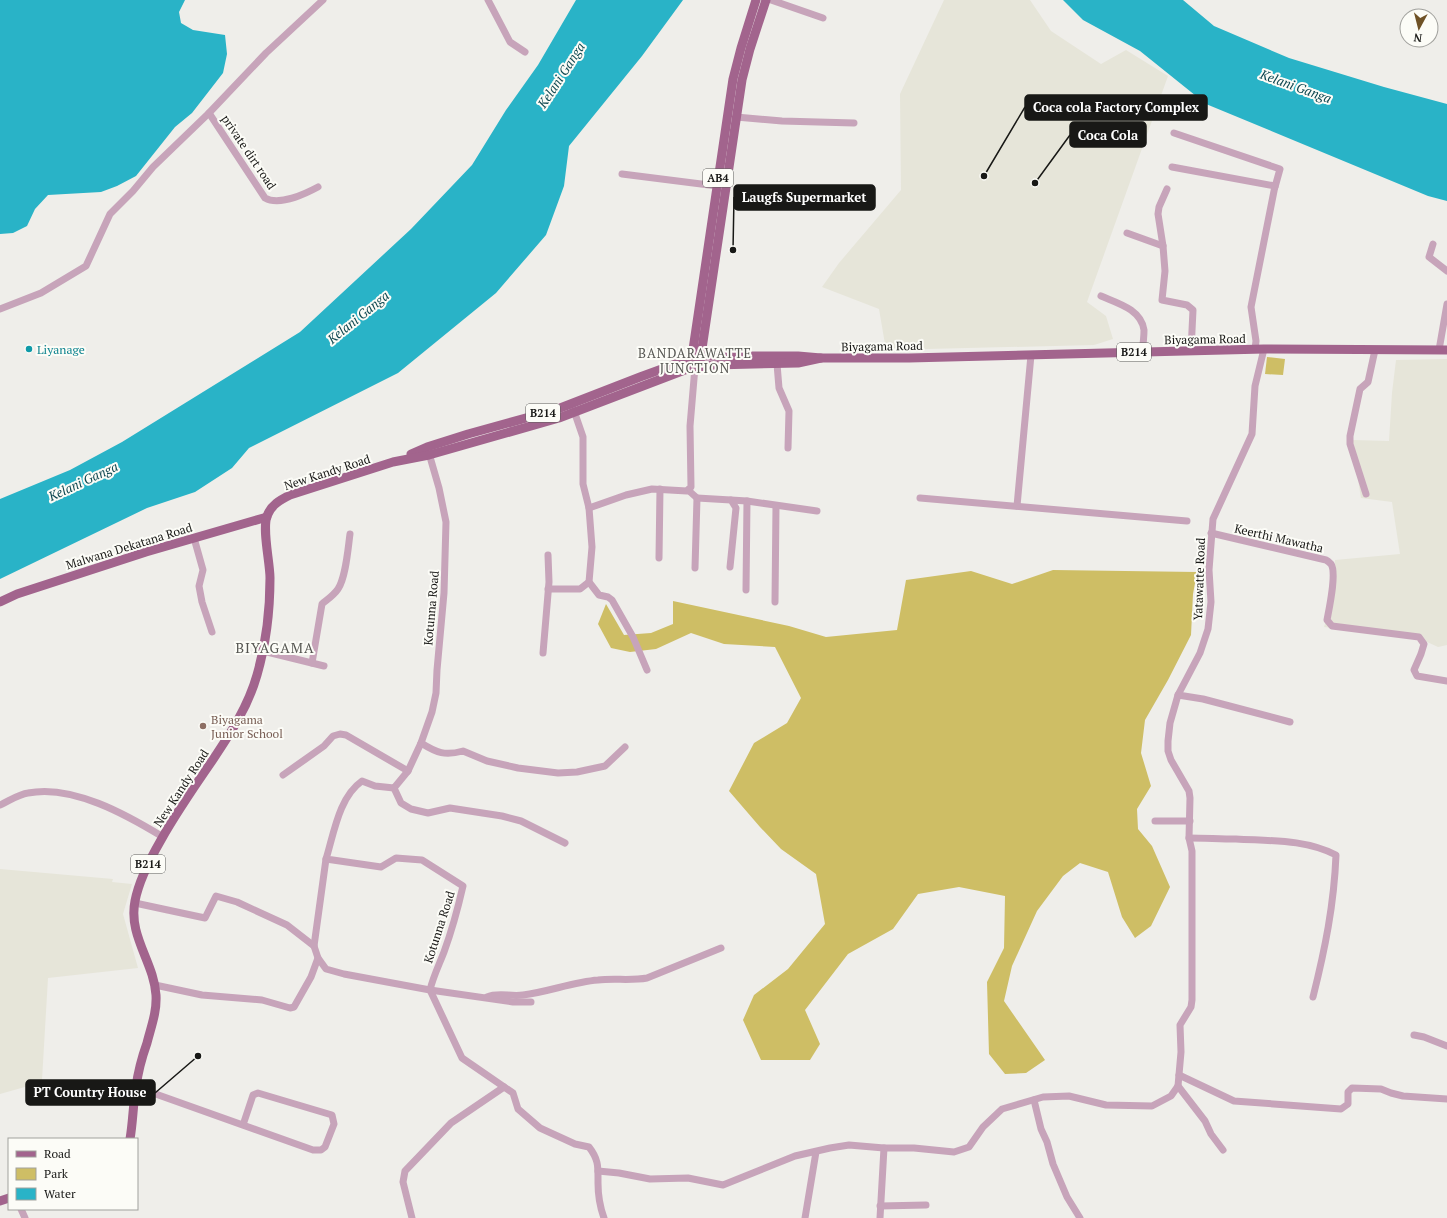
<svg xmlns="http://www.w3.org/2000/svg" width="1447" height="1218" font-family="'PT Serif',serif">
<rect width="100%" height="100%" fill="#efeeea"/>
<g fill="#e6e5d9">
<polygon points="944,0 1030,0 1051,31 1101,64 1126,50 1168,76 1087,302 1106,316 1113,339 1094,345 886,350 879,309 822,287 839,263 901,190 900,94"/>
<polygon points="1447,359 1447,645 1438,647 1410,634 1391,634 1324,627 1334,596 1335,560 1400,554 1392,502 1361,498 1353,449 1353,440 1389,441 1392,393 1396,360"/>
<polygon points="0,869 113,879 112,882 132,884 123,914 138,968 48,978 42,1080 39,1081 39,1083 0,1094"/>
</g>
<g fill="#cebe65">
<polygon points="1267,357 1285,359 1283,375 1265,374"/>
<polygon points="1053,570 1197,572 1193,594 1191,635 1168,680 1145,720 1141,753 1151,786 1137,809 1138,829 1152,846 1170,887 1151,926 1135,938 1122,917 1108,872 1080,863 1063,876 1037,911 1012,966 1004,1001 1045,1060 1026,1073 1005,1074 989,1054 987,982 1004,948 1005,896 959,887 918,894 893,929 848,954 805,1010 820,1044 810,1060 761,1060 743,1020 754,995 788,969 825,924 816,874 781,849 760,827 729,791 754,743 787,723 801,698 775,647 724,644 691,633 656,649 630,652 611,648 598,624 606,604 624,635 651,633 673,624 673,601 789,626 826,637 897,630 906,580 971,571 1012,584"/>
</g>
<g fill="#29b3c7">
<polygon points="0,0 185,0 179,12 181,23 193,30 225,35 227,54 223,73 192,113 175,127 136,176 117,186 101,192 48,195 35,209 27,226 13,233 0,234"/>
<polygon points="576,0 683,0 642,56 569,146 564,186 546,235 496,293 398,373 249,448 232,468 195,492 147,508 0,579 0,499 70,470 122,442 300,332 411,229 472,165 506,110 538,65"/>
<polygon points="1063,0 1183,0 1214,26 1289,58 1384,87 1447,104 1447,201 1428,196 1206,104 1140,51 1083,20"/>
</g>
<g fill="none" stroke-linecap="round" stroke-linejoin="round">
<g stroke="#c7a4ba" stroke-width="7">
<polyline points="488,0 510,42 525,52"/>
<polyline points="771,0 823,18"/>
<path d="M209,113L265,198C279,206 305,194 318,187"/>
<polyline points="736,117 782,121 854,123"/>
<polyline points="1174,133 1280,169 1275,187"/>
<polyline points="1172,167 1275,186 1251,307 1256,341 1255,349"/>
<polyline points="622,174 717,186"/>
<polyline points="1167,189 1159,207 1158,214 1163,246 1165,271 1162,300 1187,305 1193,310 1191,351"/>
<polyline points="1127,233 1163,246"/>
<polyline points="1433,244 1429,257 1447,271"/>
<path d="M1101,296C1117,303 1141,309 1144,330C1144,337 1143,345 1142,352"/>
<polyline points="0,309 41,293 86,266 110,214 133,191 153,167 209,113 266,53 323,0"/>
<polyline points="1439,350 1447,304"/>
<polyline points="777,364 779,388 789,411 788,448"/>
<polyline points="573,408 583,437 583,484 589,508 592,547 589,582 599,595 608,597 612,600 633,637 647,670"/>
<path d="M428,450L439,488L446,522L444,593L437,670L436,693L432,712L421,743L408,771L394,788L375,786L362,781C339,797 334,833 326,859L381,867L396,858L422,860L463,886C458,908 452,930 444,952C439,965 433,977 430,990L462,1058L513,1093L518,1109L540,1128L575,1144L589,1147C599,1160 598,1167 598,1183C598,1195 600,1207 604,1218"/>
<polyline points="688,490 697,498 695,568"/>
<polyline points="1366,494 1350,444 1350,436 1360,389 1368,382 1375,350"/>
<polyline points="697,498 731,500 736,508 730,567"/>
<polyline points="920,498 1187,521"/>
<polyline points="731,500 747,501 817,511"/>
<polyline points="1017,506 1031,355"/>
<polyline points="589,508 626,495 652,489 687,491 691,487 690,426 695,367"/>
<path d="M1211,533L1326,560C1328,561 1329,562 1331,564C1337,573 1329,609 1327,620L1332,626L1419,637L1424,644L1421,654L1414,670L1417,676L1447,681"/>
<polyline points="194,538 203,570 199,586 202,602 212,632"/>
<polyline points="659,558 660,489"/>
<polyline points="548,589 580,589 589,582"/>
<polyline points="746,590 747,501"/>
<polyline points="775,602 776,506"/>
<polyline points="263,651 324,666"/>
<polyline points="543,653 549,582 548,555"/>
<path d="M312,663L322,604C328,599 334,595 338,589C346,577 348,548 350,534"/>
<polyline points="1178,695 1203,699 1290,722"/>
<path d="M421,743C437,753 445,756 463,751L487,761L518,768L558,773L577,772L605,766L625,747"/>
<polyline points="283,775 324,746 333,736 340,734 346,735 408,771"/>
<polyline points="394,788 401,803 411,809 428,813 450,808 502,816 521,821 565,843"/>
<path d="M0,805C9,801 19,794 28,793C72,784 127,815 163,837"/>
<polyline points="1155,821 1190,821"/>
<path d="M1189,838C1205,838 1220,839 1236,839C1270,841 1305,839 1336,855C1334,905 1325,949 1313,997"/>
<polyline points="135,903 205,918 216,896 237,902 287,925 314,946"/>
<polyline points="318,958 314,946 326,859"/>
<polyline points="155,985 202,995 262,1000 290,1008 294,1007 311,977 318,958 326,969 344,974 430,990 513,1002 531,1002"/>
<path d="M487,997C498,992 511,997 523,995C548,992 573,982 598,980C614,978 631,981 647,978L721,948"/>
<polyline points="1414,1035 1424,1037 1447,1046"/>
<polyline points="1179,1075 1234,1101 1341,1109 1348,1104 1348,1092 1352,1088 1381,1089 1391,1093 1403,1096 1447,1099"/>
<polyline points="1178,1086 1205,1121 1211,1134 1223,1150"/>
<polyline points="136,1087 313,1150 321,1150 325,1147 334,1124 332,1115 258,1093 253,1095 243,1125"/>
<polyline points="1034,1100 1041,1129 1047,1142 1053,1164 1067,1197 1080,1218"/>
<polyline points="598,1171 619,1173 650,1179 688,1178 723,1185 795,1156 830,1148 849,1145 884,1148 914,1148 954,1152 969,1147 983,1127 1002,1109 1043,1097 1069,1096 1106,1105 1152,1106 1171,1096 1178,1086 1181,1052 1180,1025 1191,1007 1192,1000 1192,851 1189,838 1190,798 1189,791 1171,760 1168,751 1168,741 1170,723 1178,695 1200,653 1208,629 1211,602 1209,570 1213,519 1252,434 1255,386 1264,349"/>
<polyline points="880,1206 926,1205"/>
<polyline points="21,1209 25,1218"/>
<polyline points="412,1218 403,1182 405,1171 451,1123 504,1087"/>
<polyline points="805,1218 816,1152"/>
<polyline points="880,1218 884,1148"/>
</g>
<g stroke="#a2648d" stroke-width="9">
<polyline points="700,362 742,80 750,49 766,0"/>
<polyline points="691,363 733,79 741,48 756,0"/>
<polyline points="411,454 427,447 468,434 555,410 640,377 681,362 700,356 798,356 821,358 909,358 1264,349 1447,350"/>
<polyline points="0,602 17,594 146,552 267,517"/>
<path d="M130,1139C133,1122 133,1104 136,1087C138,1072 142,1057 147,1043C151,1027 157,1012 156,995C154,962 128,936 135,901C139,880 150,859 161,840C176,813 194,787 212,761C230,734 248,707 257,675C266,644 270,610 270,578C270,562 262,530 267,516C271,505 280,500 290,495L393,462L429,455L559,418L690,368L714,365L798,363L821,358"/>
<polyline points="0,1201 9,1198"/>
</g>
</g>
<circle fill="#0f9aa8" stroke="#fcfcf7" stroke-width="1.5" cx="29" cy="349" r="4"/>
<circle fill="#8d6e63" stroke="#fcfcf7" stroke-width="1.5" cx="203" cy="726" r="4"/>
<g text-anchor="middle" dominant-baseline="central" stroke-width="4" stroke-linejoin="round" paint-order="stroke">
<g fill="#fcfcf7" stroke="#5c5c5a" stroke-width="1">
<rect x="703" y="169" width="30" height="18" rx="3"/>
<rect x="1117" y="343" width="34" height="18" rx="3"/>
<rect x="526" y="404" width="34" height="18" rx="3"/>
<rect x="131" y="855" width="34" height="18" rx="3"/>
</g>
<g font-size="11" font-weight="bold" fill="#181816">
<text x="718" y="178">AB4</text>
<text x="1134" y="352">B214</text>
<text x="543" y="413">B214</text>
<text x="148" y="864">B214</text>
</g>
<g font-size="12" fill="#181816" stroke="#fcfcf7">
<text transform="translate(249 152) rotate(56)">private dirt road</text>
<text transform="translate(1205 339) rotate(-1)">Biyagama Road</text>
<text transform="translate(882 346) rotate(-1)">Biyagama Road</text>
<text transform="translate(327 472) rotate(-18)">New Kandy Road</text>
<text transform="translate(1279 538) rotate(13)">Keerthi Mawatha</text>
<text transform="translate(129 546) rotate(-17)">Malwana Dekatana Road</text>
<text transform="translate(1199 579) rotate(-88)">Yatawatte Road</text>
<text transform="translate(431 608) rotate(-85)">Kotunna Road</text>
<text transform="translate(181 788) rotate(-57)">New Kandy Road</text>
<text transform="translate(439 927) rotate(-72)">Kotunna Road</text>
</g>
<g font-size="12" fill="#0d838f" stroke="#fcfcf7" text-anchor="start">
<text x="37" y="349">Liyanage</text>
</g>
<g font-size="12" fill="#785e54" stroke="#fcfcf7" text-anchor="start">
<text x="211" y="719">Biyagama<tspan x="211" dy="14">Junior School</tspan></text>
</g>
<g font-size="13" font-style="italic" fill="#0f4851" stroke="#fcfcf7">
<text transform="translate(561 75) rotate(-57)">Kelani Ganga</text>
<text transform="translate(1296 86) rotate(20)">Kelani Ganga</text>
<text transform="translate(358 317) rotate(-39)">Kelani Ganga</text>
<text transform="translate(83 481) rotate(-25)">Kelani Ganga</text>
</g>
<g font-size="13" letter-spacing="1" fill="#555551" stroke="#fcfcf7">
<text x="695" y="353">BANDARAWATTE<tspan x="695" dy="15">JUNCTION</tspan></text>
</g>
<g font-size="14" letter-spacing="1" fill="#555551" stroke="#fcfcf7">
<text x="275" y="647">BIYAGAMA</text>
</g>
</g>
<path fill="none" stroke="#181816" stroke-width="1.5" d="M984 176L1025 107M1035 183L1070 135M733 250L734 197M198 1056L155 1093"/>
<g fill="#181816" stroke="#fcfcf7" stroke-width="1.5">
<circle cx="984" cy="176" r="4"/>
<circle cx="1035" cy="183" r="4"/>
<circle cx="733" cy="250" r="4"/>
<circle cx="198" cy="1056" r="4"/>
</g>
<g fill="#181816" stroke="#181816" stroke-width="1.5">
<rect x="1025" y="95" width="182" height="25" rx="4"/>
<rect x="1070" y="122" width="76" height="25" rx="4"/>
<rect x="734" y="185" width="141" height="25" rx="4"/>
<rect x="26" y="1080" width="129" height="25" rx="4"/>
</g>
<g font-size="13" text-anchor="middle" font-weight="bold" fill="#fff">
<text x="1116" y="112">Coca cola Factory Complex</text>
<text x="1108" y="140">Coca Cola</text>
<text x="804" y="202">Laugfs Supermarket</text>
<text x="90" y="1097">PT Country House</text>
</g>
<rect x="8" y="1138" width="130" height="72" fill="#fcfcf7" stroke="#a1a19d"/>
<rect x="16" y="1151" width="20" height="6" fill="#a2648d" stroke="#a1a19d"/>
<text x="44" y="1158" font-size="12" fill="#181816">Road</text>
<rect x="16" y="1168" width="20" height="12" fill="#cebe65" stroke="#a1a19d"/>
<text x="44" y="1178" font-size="12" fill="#181816">Park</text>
<rect x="16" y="1188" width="20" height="12" fill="#29b3c7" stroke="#a1a19d"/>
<text x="44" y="1198" font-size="12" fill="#181816">Water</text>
<g transform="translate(1419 28) rotate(187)"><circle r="19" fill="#fcfcf7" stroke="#a1a19d"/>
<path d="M0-3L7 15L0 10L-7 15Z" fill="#6f5226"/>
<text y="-6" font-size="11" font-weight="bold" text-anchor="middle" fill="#181816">N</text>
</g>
</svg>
